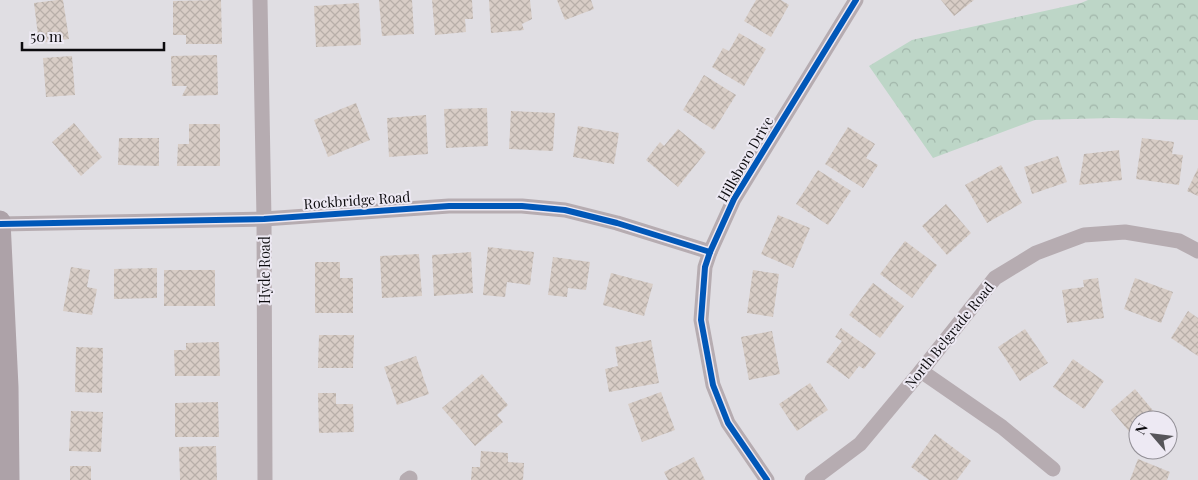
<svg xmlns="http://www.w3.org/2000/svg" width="1198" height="480" font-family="'Playfair Display',serif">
<defs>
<pattern id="forest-crowns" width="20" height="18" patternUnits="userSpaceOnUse" patternTransform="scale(1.25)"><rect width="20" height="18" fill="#bdd6c7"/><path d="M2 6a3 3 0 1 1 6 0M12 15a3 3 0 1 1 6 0" fill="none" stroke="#a1b6aa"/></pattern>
<pattern id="building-cross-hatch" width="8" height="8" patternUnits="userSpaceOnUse" patternTransform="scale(1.25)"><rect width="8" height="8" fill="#d8cdc6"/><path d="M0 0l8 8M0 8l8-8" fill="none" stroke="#b8afa9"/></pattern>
</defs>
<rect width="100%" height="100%" fill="#e0dee3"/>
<polygon fill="url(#forest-crowns)" points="1088,0 1198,0 1198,120 1112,118 1035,120 933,158 869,66 912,40 1081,3"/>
<g fill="url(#building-cross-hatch)">
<polygon points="57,0 63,0 69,39 39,43 34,3"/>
<polygon points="215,0 221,0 222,44 186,44 186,35 173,35 173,1"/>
<polygon points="379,0 412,0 414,34 382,36"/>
<polygon points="432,0 472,0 473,19 465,19 466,32 435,35"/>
<polygon points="489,0 530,0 532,19 522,24 524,30 491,33"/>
<polygon points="557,0 591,0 594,9 565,20"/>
<polygon points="756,0 781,0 789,5 771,37 744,21"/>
<polygon points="941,0 974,0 954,16"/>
<polygon points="359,3 361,45 316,47 314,6"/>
<polygon points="739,33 766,49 744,86 712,67 723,48 729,51"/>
<polygon points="217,55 218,95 182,96 187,86 172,86 171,56"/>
<polygon points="72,56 75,95 46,97 43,58"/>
<polygon points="704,75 736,95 714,130 683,110"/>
<polygon points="356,103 370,140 328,157 314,120"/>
<polygon points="487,108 488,146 446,148 444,109"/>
<polygon points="511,111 555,113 553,151 509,149"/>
<polygon points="426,115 428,154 389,157 387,118"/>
<polygon points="74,123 102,157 81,176 52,142"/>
<polygon points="189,124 220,124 220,166 177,166 178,144 189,144"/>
<polygon points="578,126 619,133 614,164 573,157"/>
<polygon points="848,127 875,144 866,158 878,165 863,188 825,164"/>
<polygon points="678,129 706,152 678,187 646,160 660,142 664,146"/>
<polygon points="119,138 159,138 159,166 118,165"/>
<polygon points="1142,138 1174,142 1172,154 1183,155 1179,185 1136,179"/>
<polygon points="1119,150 1122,180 1079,185 1084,154"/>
<polygon points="1058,156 1067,182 1032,194 1024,167"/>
<polygon points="1001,165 1022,203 987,223 965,185"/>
<polygon points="1198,168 1198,196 1187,191"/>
<polygon points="818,170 851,191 828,225 796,204"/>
<polygon points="946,204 971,233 947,255 922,226"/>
<polygon points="778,215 810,228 793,268 761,254"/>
<polygon points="905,241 937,265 912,298 880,274"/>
<polygon points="488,247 534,252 530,285 507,282 505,297 483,295"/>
<polygon points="471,252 473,293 434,296 432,255"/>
<polygon points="419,254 422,296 382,298 380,256"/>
<polygon points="553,257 590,262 586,290 568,288 567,297 548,295"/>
<polygon points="315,262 340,262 340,278 353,278 353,313 315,313"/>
<polygon points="71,267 90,270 87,287 97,289 92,315 63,311"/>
<polygon points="157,268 157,298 114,299 114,269"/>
<rect x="164" y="270" width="51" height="36"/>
<polygon points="753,270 779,274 773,317 747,313"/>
<polygon points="611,273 653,284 644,316 603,305"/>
<polygon points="1098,278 1104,318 1067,323 1062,290 1084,287 1083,280"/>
<polygon points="1135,278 1173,292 1161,323 1124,309"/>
<polygon points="873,283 904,306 880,338 849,315"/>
<polygon points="1188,311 1198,318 1198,356 1171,338"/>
<polygon points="841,328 876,353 864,369 859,366 849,379 826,362 842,341 835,337"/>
<polygon points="1025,329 1048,363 1020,381 998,347"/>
<polygon points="772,331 780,374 749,380 741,337"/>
<polygon points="319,335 354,335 353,368 318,368"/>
<polygon points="651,340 659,383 609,392 605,369 618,366 615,347"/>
<polygon points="219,342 220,376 175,376 174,350 186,350 186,343"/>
<polygon points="76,347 103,348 102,393 75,392"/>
<polygon points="416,356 429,394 397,405 384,367"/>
<polygon points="1073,359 1104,381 1084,409 1053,387"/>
<polygon points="482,374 508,405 497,415 503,422 475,446 442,408"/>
<polygon points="810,383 828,410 797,431 779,404"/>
<polygon points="1135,389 1161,420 1138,420 1138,442 1111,410"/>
<polygon points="661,392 675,430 642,442 628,404"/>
<polygon points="318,393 336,393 336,404 353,404 354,432 319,433"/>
<polygon points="218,402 219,437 175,437 175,403"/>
<polygon points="71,411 103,412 101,452 69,451"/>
<polygon points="935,434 971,461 957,480 929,480 911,467"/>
<polygon points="216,446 217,480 180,480 179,447"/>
<polygon points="481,451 508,453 508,462 524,463 523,480 471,480 472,467 480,467"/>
<polygon points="694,457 705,480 668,480 664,472"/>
<polygon points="1138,459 1170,472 1167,480 1130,480"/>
<rect x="70" y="466" width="21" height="14"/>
</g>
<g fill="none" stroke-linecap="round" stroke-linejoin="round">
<g stroke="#b6acb1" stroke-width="15">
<polyline points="260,0 264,219 265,480"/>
<polyline points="0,224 264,219 449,206 522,206 565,210 617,223 710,252"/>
<polyline points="921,371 1002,427 1053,469"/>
<polyline points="407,480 410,478"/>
<polyline points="767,480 728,423 713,385 701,320 705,267 710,252 734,199 856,0"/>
<polyline points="812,480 860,444 921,371 995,278 1036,253 1084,235 1125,232 1179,241 1198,251"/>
</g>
<polyline stroke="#ada2a8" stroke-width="21" points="0,221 8,387 9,480"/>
<g stroke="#ede9f3" stroke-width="9">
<g id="cycleway">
<polyline points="0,224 264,219 449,206 522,206 565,210 617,223 710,252"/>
<polyline points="767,480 728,423 713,385 701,320 705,267 710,252 734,199 856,0"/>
</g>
</g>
<use href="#cycleway" stroke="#0057b8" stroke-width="6"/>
</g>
<g text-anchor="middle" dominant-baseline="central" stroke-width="4" stroke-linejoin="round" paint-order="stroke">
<g font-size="14" fill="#0c0b0e" stroke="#ede9f3">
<text transform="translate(745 159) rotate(-60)">Hillsboro Drive</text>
<text transform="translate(357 200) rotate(-4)">Rockbridge Road</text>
<text transform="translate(264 270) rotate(-90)">Hyde Road</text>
<text transform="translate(949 335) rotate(-51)">North Belgrade Road</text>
</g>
</g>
<g transform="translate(1153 435) rotate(298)"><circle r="24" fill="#ede9f3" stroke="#939097"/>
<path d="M0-4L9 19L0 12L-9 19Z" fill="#565559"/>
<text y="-8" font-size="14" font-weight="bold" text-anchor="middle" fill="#0c0b0e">N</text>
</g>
<path d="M22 42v8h142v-8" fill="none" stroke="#0c0b0e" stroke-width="2.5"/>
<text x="30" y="42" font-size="15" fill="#0c0b0e" stroke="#ede9f3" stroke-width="4" paint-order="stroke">50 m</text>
</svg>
